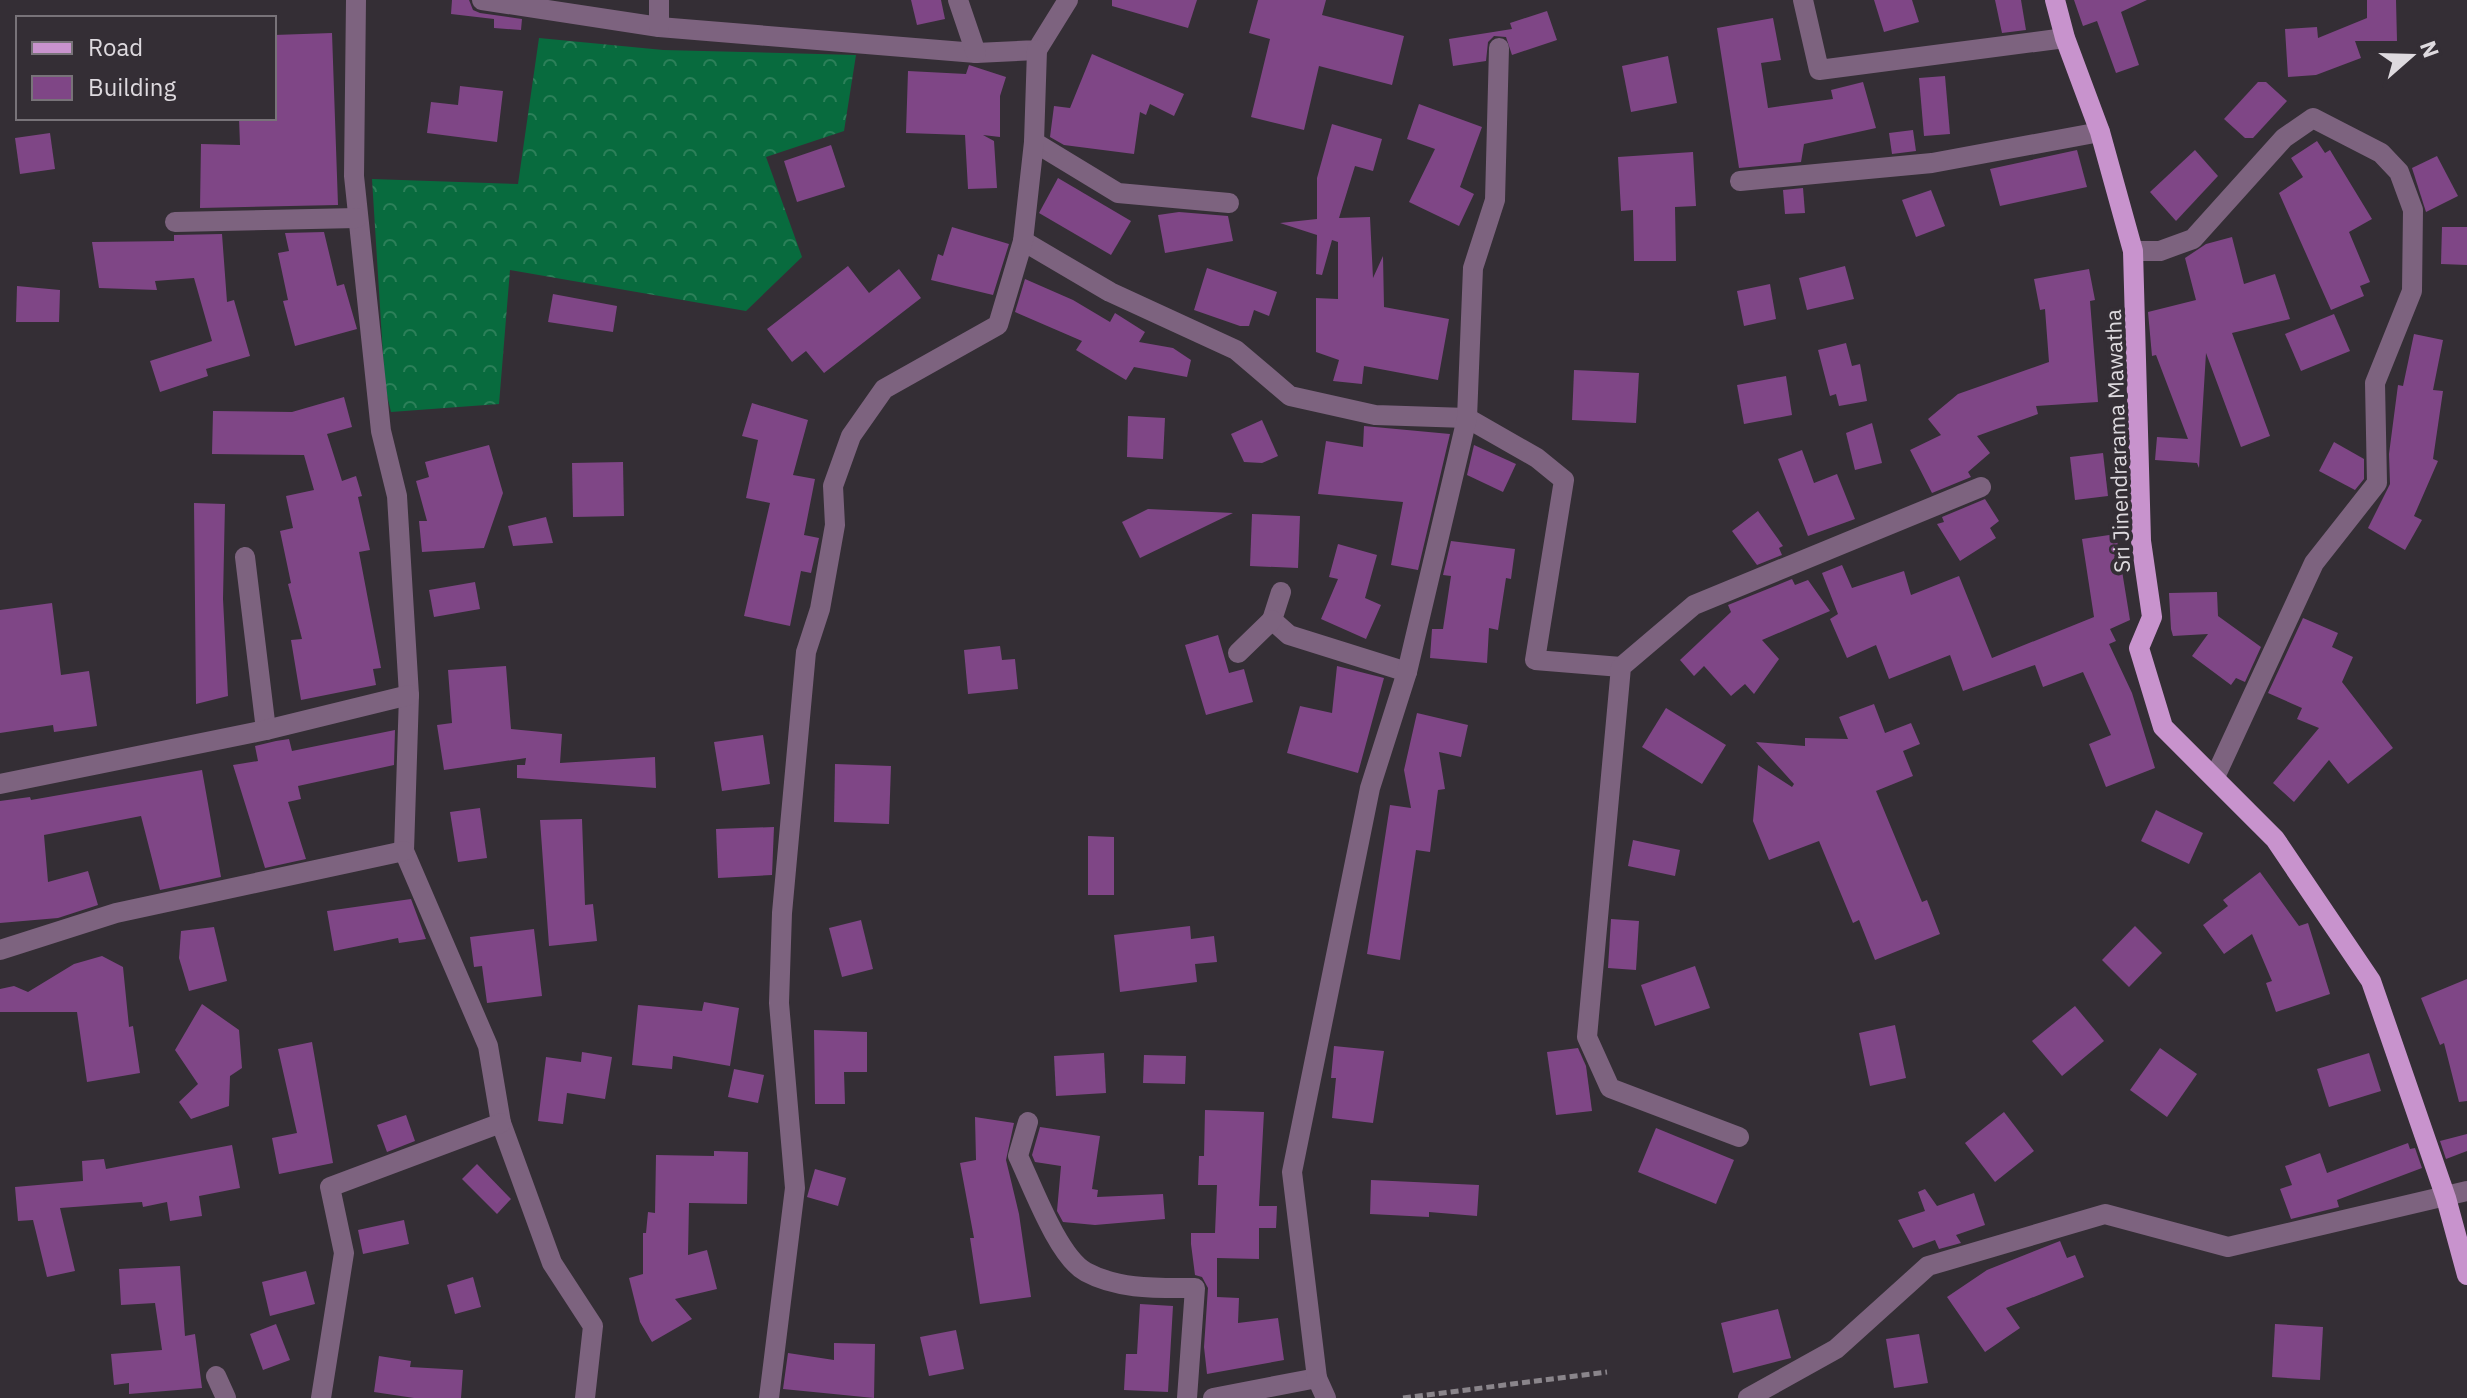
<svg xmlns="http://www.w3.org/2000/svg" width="2467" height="1398" font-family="'IBM Plex Sans',sans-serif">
<defs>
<pattern id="forest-crowns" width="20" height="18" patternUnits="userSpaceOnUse" patternTransform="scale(2)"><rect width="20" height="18" fill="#086b3e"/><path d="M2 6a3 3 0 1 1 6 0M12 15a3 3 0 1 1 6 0" fill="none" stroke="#2c8059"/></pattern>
</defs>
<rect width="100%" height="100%" fill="#342e35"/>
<polygon fill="url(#forest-crowns)" points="539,38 663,50 856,55 844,131 766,157 802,257 746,311 510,270 499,404 391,412 385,387 372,179 518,184"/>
<g fill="#7f4686">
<polygon points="452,0 469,0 473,10 480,13 522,19 521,30 494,28 494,19 451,14"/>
<polygon points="911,0 941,0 945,19 917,25"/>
<polygon points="1112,0 1197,0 1188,28 1112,6"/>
<polygon points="1258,0 1326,0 1322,15 1404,36 1392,85 1319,66 1304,130 1251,117 1270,39 1249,33"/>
<polygon points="1874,0 1912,0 1919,22 1884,32"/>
<polygon points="1995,0 2021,0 2026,30 2002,33"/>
<polygon points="2074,0 2147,0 2121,12 2139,65 2116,73 2097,21 2083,26"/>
<polygon points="2367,0 2396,0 2397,41 2355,41 2361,58 2316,75 2288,77 2285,29 2317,27 2318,38 2367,18"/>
<polygon points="1547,11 1557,40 1512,55 1506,37 1494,36 1488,42 1486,61 1453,66 1449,39 1512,29 1510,23"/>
<polygon points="1773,18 1781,60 1761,63 1768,108 1833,99 1831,90 1863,82 1876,128 1804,144 1801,162 1739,168 1717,28"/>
<polygon points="332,33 338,205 200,208 201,144 240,145 239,118 274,118 274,35"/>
<polygon points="1092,54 1184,94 1174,116 1150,104 1146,115 1140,112 1134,154 1064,145 1050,137 1054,106 1070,108"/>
<polygon points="1668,56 1677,103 1631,112 1622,66"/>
<polygon points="969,65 1006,77 1000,96 1000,137 983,135 994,141 997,188 968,189 965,135 906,133 908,71 966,74"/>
<polygon points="1945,76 1950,134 1924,136 1919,78"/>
<polygon points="2258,82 2266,82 2287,101 2253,138 2245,138 2224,119"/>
<polygon points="460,86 503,91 497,142 427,133 431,102 458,105"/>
<polygon points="1419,104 1482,127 1460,187 1474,194 1459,226 1409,202 1435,149 1407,139"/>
<polygon points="1332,124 1382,139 1373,171 1355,166 1339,218 1370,217 1373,278 1383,256 1384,307 1449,319 1438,380 1364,366 1362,384 1333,381 1339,360 1316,352 1316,298 1338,299 1338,242 1332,240 1322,275 1316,274 1317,235 1280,223 1317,219 1317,178"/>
<polygon points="1913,130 1916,151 1892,154 1889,133"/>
<polygon points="50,133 55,169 20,174 15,138"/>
<polygon points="2317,141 2325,153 2330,150 2372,219 2349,232 2370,282 2360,286 2364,296 2331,310 2279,193 2303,177 2291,158"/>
<polygon points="831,145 845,187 797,202 784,161"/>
<polygon points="2077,150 2087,187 2000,206 1990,169"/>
<polygon points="2195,150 2218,176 2176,221 2150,192"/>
<polygon points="1693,152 1696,206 1675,207 1676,261 1634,261 1633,210 1621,211 1618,157"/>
<polygon points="2437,156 2458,196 2426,212 2412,168"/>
<polygon points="1058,178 1131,221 1111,255 1039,213"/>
<polygon points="1803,188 1805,213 1785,214 1783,190"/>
<polygon points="1931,190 1945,226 1916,237 1902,200"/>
<polygon points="1179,212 1228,216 1233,241 1165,253 1158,215"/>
<polygon points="952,227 1009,244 993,295 931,280 938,254 943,256"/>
<polygon points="2442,227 2467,227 2467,265 2441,264"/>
<polygon points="324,232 337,286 344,284 357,329 295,346 283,301 288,300 278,253 289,251 285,233"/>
<polygon points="222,234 227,302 234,300 250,356 206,369 208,376 160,392 150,361 212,341 194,278 155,281 157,290 99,288 92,242 174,241 174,235"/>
<polygon points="2232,237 2244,284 2275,274 2290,319 2232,333 2270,436 2241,447 2206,353 2199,468 2197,463 2155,460 2157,437 2188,439 2156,355 2152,356 2148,312 2196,300 2185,258 2206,244"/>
<polygon points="848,266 869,293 899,269 921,298 824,373 806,351 792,362 767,329"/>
<polygon points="1845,266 1854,299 1807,310 1799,278"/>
<polygon points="1207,268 1277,292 1269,316 1254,310 1249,326 1240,326 1194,310"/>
<polygon points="2089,269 2095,300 2090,301 2098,402 2036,406 2038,414 1977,436 1990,453 1968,472 1971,477 1932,493 1910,450 1941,435 1928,419 1958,394 2049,362 2045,309 2040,310 2034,279"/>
<polygon points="1025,279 1073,300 1110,322 1115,313 1145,332 1139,342 1173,348 1191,360 1187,377 1134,367 1126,380 1076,350 1082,341 1015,312"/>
<polygon points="1770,284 1776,319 1744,326 1737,291"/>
<polygon points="17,286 60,290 59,322 16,322"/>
<polygon points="553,294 617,306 613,332 548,322"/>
<polygon points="2334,314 2350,351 2301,371 2285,334"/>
<polygon points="2414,334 2443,340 2433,390 2443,391 2433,459 2438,461 2414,516 2422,520 2405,550 2368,528 2390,484 2389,454 2398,385 2403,386"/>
<polygon points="1846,343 1852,366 1860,364 1867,401 1839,406 1836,394 1830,396 1818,350"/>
<polygon points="1574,370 1639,373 1636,423 1572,420"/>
<polygon points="1786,376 1792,415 1744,424 1737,385"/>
<polygon points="344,397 352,427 327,434 342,481 356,476 362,496 358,497 370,550 359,552 381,668 373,669 376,685 301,700 291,640 302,639 288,584 291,583 280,531 293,528 286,496 314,490 304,455 212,454 213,411 292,412"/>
<polygon points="752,403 808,420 793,475 815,479 804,535 819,538 811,573 801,571 790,626 744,616 770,503 746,498 758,440 742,436"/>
<polygon points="1128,416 1165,418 1163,459 1127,457"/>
<polygon points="1262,420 1278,456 1262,463 1244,462 1231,434"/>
<polygon points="1872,423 1882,463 1855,470 1846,433"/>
<polygon points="1364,426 1450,434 1418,570 1391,565 1403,502 1318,494 1326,441 1363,447"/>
<polygon points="2334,442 2364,459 2364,479 2355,490 2319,471"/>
<polygon points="489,445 503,493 484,548 422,552 419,521 427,521 416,481 429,477 425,462"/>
<polygon points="1474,445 1516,464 1503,492 1467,475"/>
<polygon points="1802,450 1814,483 1837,474 1855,519 1808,536 1778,459"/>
<polygon points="2103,453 2108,496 2075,500 2070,457"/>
<polygon points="623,462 624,516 573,517 572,463"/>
<polygon points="1985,499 1999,521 1990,528 1996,538 1960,561 1937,524 1944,522 1942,517"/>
<polygon points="194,503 225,504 223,599 228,696 196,704"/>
<polygon points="1148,509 1233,513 1140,558 1122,522"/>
<polygon points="1758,511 1783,546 1779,548 1782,555 1757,565 1732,531"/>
<polygon points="1252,514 1300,516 1298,568 1250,566"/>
<polygon points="546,517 553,543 513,546 508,526"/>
<polygon points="2116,534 2130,620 2110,629 2116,641 2109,644 2132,693 2155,768 2106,787 2089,744 2111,735 2083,672 2043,687 2035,665 1963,691 1950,655 1889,679 1876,645 1847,658 1830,619 1838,614 1822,573 1842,565 1852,588 1904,571 1911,595 1959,576 1992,658 2094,617 2082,539"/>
<polygon points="1451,541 1515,549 1511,579 1506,578 1498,630 1489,628 1487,663 1430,658 1432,629 1443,629 1451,576 1443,575"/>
<polygon points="1338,544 1377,555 1365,598 1381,605 1366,639 1321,619 1338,579 1329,577"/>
<polygon points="1792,579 1795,585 1808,580 1830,611 1762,640 1779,659 1754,694 1745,684 1731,696 1704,666 1694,676 1680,660 1731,612 1728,605"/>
<polygon points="475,582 480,609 434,617 429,590"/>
<polygon points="2217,592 2218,616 2261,647 2245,682 2236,678 2231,685 2192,656 2208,634 2173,636 2171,629 2169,593"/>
<polygon points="52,603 61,675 89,671 97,726 54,732 53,725 0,733 0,610"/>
<polygon points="2303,618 2338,633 2332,647 2353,657 2342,682 2393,748 2348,784 2329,760 2294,802 2273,783 2319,728 2297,719 2302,708 2268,693"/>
<polygon points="1218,635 1229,673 1244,669 1253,702 1206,715 1185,645"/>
<polygon points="1000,646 1002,660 1015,659 1018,689 968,694 964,650"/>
<polygon points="506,666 511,729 562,734 560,763 655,757 656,788 517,778 517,765 525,765 526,758 444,770 437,725 452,723 448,670"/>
<polygon points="1337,666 1384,678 1358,773 1287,753 1300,706 1332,713"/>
<polygon points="1874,704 1885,733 1911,723 1920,744 1903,751 1913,776 1876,791 1922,902 1927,900 1940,934 1875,960 1859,920 1853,923 1819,841 1769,860 1753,821 1758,765 1792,787 1794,784 1756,742 1805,746 1805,738 1848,739 1839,717"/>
<polygon points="1666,708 1726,745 1702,784 1642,747"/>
<polygon points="1417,713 1468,725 1461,757 1439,752 1445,789 1438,790 1430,852 1416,850 1400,960 1367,954 1390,805 1411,808 1404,770"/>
<polygon points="395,730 394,765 298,786 301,799 288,802 306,859 265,868 233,765 258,761 255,746 276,741 289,739 292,751"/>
<polygon points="763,735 770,784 722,791 714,742"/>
<polygon points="835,764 891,766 889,824 834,822"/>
<polygon points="202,770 221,877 160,890 141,816 44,835 48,882 88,871 98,905 58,918 0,923 0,801 30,797 31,800"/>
<polygon points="480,808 487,858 458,862 450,812"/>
<polygon points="2156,810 2203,833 2189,864 2141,841"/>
<polygon points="582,819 585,905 593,904 597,941 549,946 540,820"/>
<polygon points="774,827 772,875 718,878 716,829"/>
<polygon points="1088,836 1114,837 1114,895 1088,895"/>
<polygon points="1633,840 1680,850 1675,876 1628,866"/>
<polygon points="2260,872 2299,926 2308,923 2330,994 2276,1012 2266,983 2272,981 2252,934 2224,954 2203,925 2228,906 2223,900"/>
<polygon points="411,899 426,939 399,943 398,938 334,951 327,911"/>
<polygon points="1611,919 1639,921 1636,970 1608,968"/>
<polygon points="861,920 873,969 842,977 829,928"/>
<polygon points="1190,926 1191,939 1214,936 1217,962 1195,964 1197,982 1120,992 1114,935"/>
<polygon points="2135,926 2162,953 2129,987 2102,960"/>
<polygon points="214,927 227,981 189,991 179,958 181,931"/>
<polygon points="534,929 542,996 487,1003 482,966 474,967 470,937"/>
<polygon points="102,956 123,967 129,1027 133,1026 140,1073 87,1082 77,1012 0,1012 0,989 14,986 28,992 74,964"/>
<polygon points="1695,966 1710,1008 1655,1026 1641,985"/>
<polygon points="2467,979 2467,1101 2459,1102 2444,1043 2440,1045 2421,998"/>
<polygon points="704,1002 739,1008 730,1066 673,1056 672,1069 632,1065 638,1005 702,1011"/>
<polygon points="202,1004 239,1030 242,1068 230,1076 229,1106 191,1119 179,1102 198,1084 175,1050"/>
<polygon points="2075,1006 2104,1041 2062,1076 2032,1041"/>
<polygon points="1895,1025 1906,1078 1870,1086 1859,1033"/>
<polygon points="814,1030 867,1032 867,1072 844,1072 845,1104 815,1104"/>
<polygon points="312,1042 333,1163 279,1174 272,1138 297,1133 278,1049"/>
<polygon points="1334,1046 1384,1051 1373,1123 1332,1118 1336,1078 1331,1078"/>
<polygon points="1578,1048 1586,1066 1592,1111 1556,1115 1547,1052"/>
<polygon points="2160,1048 2197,1074 2167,1117 2130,1090"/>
<polygon points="582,1052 612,1057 605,1099 567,1093 563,1124 538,1121 546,1057 581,1062"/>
<polygon points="1104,1053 1106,1093 1056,1096 1054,1056"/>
<polygon points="2369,1053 2381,1091 2329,1107 2317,1069"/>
<polygon points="1144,1055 1186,1056 1185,1084 1143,1083"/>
<polygon points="734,1069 764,1075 758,1103 728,1097"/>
<polygon points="1205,1110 1264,1112 1259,1206 1277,1206 1276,1228 1259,1228 1259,1259 1217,1258 1217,1297 1239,1298 1238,1323 1278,1318 1284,1360 1207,1374 1204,1347 1208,1288 1202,1277 1195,1275 1191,1244 1191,1233 1215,1233 1217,1185 1198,1185 1199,1156 1204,1156"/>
<polygon points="2004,1112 2034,1151 1995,1182 1965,1143"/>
<polygon points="406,1115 415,1141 387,1152 377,1125"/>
<polygon points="975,1117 1014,1123 1006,1160 1019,1214 1031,1297 980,1304 970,1238 974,1238 960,1163 976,1160"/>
<polygon points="1040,1127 1100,1136 1092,1189 1098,1190 1097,1197 1163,1194 1165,1219 1095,1225 1063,1222 1057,1211 1061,1166 1035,1162 1032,1155"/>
<polygon points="1656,1128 1734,1160 1716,1204 1638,1172"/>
<polygon points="2467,1134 2467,1151 2446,1159 2440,1141"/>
<polygon points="2408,1143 2410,1149 2415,1148 2422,1168 2337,1200 2339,1207 2291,1219 2280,1189 2292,1185 2285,1166 2320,1153 2327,1173"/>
<polygon points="232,1145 240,1188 199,1196 202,1216 170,1221 167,1202 143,1207 142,1202 60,1208 75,1271 47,1277 33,1220 18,1221 15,1187 83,1181 82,1161 104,1159 106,1169"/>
<polygon points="714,1151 748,1152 747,1204 689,1203 688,1255 707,1250 717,1289 675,1299 692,1319 652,1342 640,1322 629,1278 643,1274 643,1233 646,1233 648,1212 655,1213 656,1155 714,1156"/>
<polygon points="477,1164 511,1199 497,1214 462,1179"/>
<polygon points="815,1169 846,1178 838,1206 807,1197"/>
<polygon points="1371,1180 1479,1185 1477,1216 1429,1212 1429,1217 1370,1214"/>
<polygon points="1925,1189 1937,1206 1974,1193 1985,1225 1956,1235 1961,1243 1939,1249 1935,1240 1913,1248 1898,1220 1925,1211 1918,1192"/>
<polygon points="404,1220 409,1244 363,1254 358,1230"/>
<polygon points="2060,1241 2067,1258 2075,1255 2084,1277 2006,1308 2020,1328 1985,1352 1947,1297 1987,1270"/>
<polygon points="180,1266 185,1336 195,1334 202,1388 129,1394 129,1383 114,1385 111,1354 162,1350 155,1303 121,1305 119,1269"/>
<polygon points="306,1271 315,1304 270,1316 262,1282"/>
<polygon points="473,1277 481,1307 455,1314 447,1285"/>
<polygon points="1140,1304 1173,1306 1168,1392 1124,1390 1126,1354 1137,1354"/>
<polygon points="1778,1309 1791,1358 1733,1373 1721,1323"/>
<polygon points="276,1324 290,1360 263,1370 250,1334"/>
<polygon points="2275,1324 2323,1327 2320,1380 2272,1377"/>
<polygon points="956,1330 964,1369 929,1376 920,1337"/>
<polygon points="1919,1334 1928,1383 1894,1388 1886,1339"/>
<polygon points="834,1343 875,1344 874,1398 783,1389 788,1353 834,1360"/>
<polygon points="379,1356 411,1361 410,1367 463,1370 461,1398 414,1398 374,1392"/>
</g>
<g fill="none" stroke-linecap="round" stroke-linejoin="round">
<polyline stroke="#8a858b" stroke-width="5" stroke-dasharray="8 4" stroke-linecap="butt" points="1403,1398 1607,1372"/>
<g stroke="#7d637f" stroke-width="20">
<polyline points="356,0 354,176 381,431 397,496 409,695 404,851 488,1046 501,1123 552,1263 593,1326 585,1398"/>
<polyline points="482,0 659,27 976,53 1037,50 1068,0"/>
<polyline points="659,0 659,27"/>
<polyline points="958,0 976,53"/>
<polyline points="1803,0 1819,70 2065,38"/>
<polyline points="1034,142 1118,193 1229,203"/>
<polyline points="1740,181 1932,163 2100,132"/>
<polyline points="175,222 357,218"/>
<polyline points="1023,241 1110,292 1236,350 1290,396 1375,415 1467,418 1537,458 1564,480 1535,660 1621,667"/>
<polyline points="2133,251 2160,251 2193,239 2284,138 2313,118 2381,153 2399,172 2413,210 2412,291 2375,383 2377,483 2314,563 2215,777"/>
<polyline points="245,557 266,730"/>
<polyline points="1281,592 1272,620 1289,635 1407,672"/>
<polyline points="1238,653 1272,620"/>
<polyline points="0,784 266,730 409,695"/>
<polyline points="0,950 116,913 404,851"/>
<path d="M1028,1122L1018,1156C1032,1185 1058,1257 1086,1272C1119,1290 1159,1288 1195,1288L1187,1398"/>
<polyline points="1739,1137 1610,1088 1587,1037 1621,667 1694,605 1981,487"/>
<polyline points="216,1376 226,1398"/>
<polyline points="321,1398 344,1253 330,1187 501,1123"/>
<polyline points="769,1398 795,1188 779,1003 782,913 806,652 820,609 835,525 833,486 851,436 884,389 998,325 1023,241 1034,142 1037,50"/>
<polyline points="1213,1398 1317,1378"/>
<polyline points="1326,1398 1317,1378 1292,1172 1370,788 1407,672 1467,418 1473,268 1495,200 1499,48"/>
<polyline points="1748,1398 1836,1349 1928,1266 2105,1214 2228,1247 2467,1191"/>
</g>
<polyline stroke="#c893cd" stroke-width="20" points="2055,0 2065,38 2100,132 2133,251 2141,541 2152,617 2139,648 2163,727 2275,839 2371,981 2446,1198 2467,1275"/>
</g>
<g text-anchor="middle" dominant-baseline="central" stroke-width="8" stroke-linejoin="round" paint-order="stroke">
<g font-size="22" fill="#dedadf" stroke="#342e35">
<text transform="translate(2117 441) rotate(-92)">Sri Jinendrarama Mawatha</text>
</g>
</g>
<rect x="16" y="16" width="260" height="104" fill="#342e35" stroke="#787379" stroke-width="2"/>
<rect x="32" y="42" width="40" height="12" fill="#c893cd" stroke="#787379" stroke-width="2"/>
<text x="88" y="56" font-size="24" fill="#dedadf">Road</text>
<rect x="32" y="76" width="40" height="24" fill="#7f4686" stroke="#787379" stroke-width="2"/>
<text x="88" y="96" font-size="24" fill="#dedadf">Building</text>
<g transform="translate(2411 56) rotate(70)" stroke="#342e35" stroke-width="6" paint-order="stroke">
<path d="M0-6L14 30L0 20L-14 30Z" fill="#dedadf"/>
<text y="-12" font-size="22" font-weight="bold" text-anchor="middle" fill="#dedadf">N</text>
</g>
</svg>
